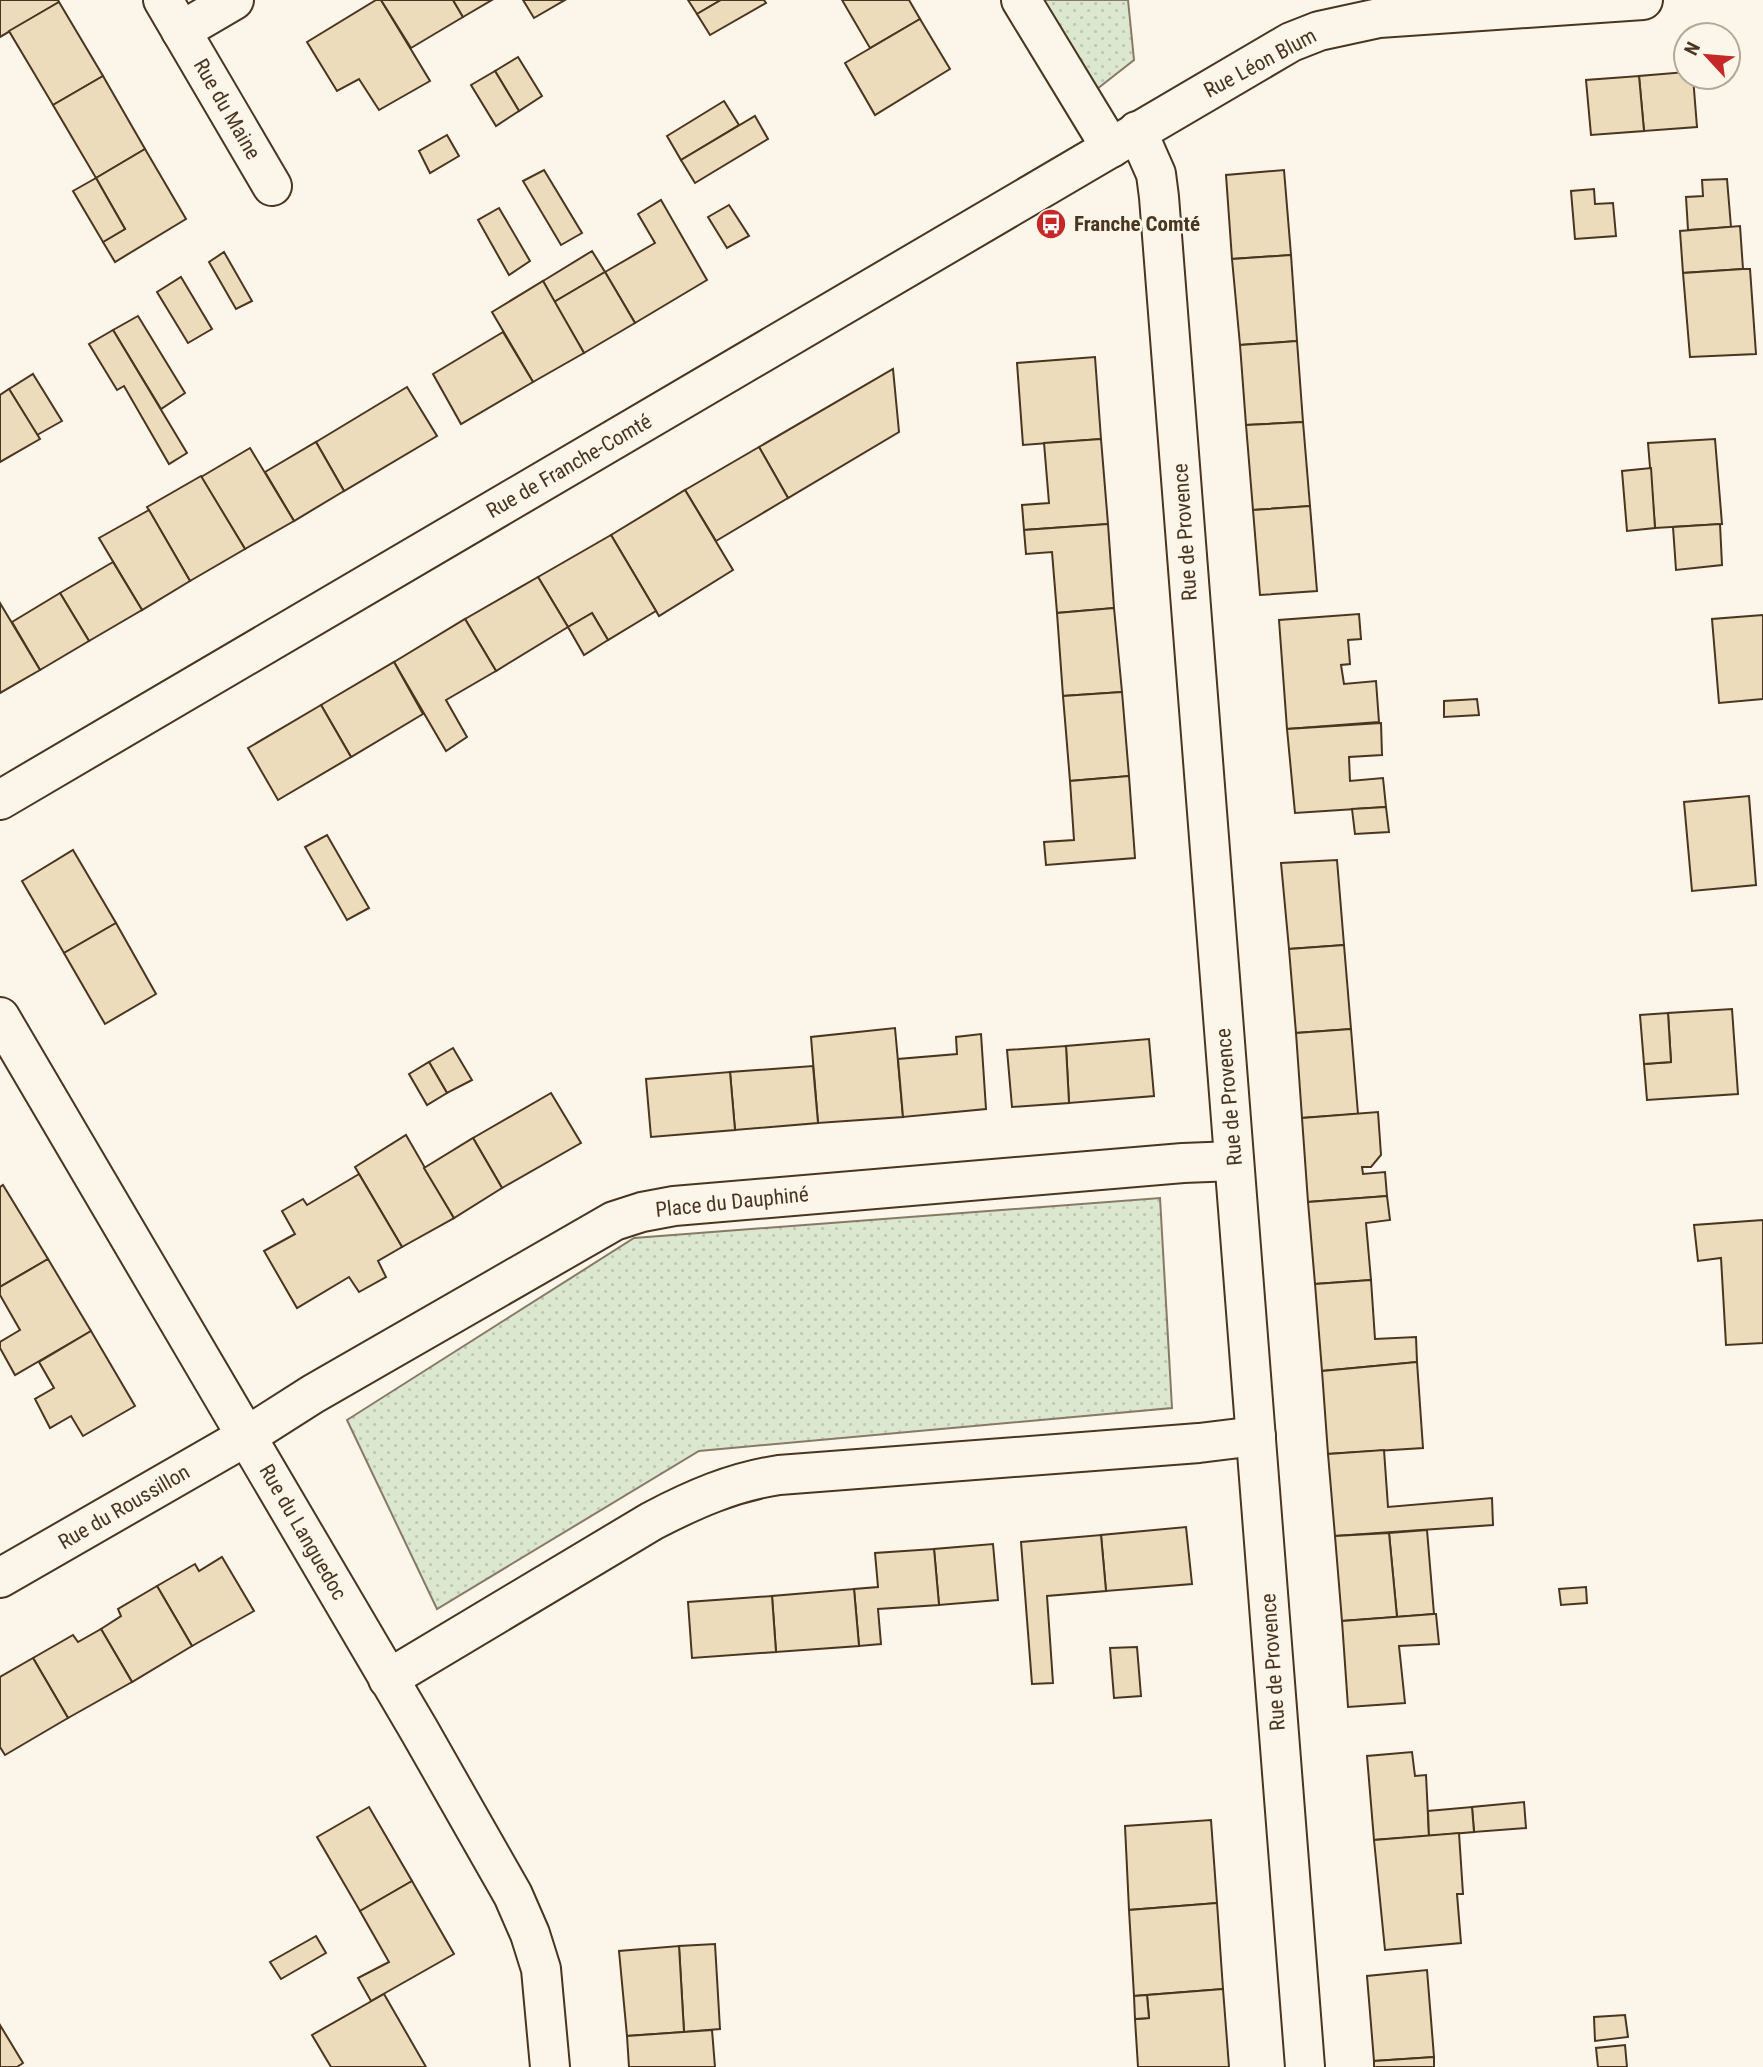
<svg xmlns="http://www.w3.org/2000/svg" width="1763" height="2067" font-family="'Roboto Condensed',sans-serif">
<defs>
<pattern id="grass-dots" width="8" height="8" patternUnits="userSpaceOnUse" patternTransform="scale(1.75)"><rect width="8" height="8" fill="#dce7d0"/><path d="M2 2h.1M6 6h.1" fill="none" stroke="#bec7b2" stroke-width="1.8" stroke-linecap="round"/></pattern>
</defs>
<rect width="100%" height="100%" fill="#fbf6e9"/>
<g fill="url(#grass-dots)" stroke="#887966" stroke-width="2">
<polygon points="1043,0 1128,0 1134,60 1097,89"/>
<polygon points="1160,1198 1172,1408 699,1451 437,1609 347,1420 634,1238"/>
</g>
<g fill="#ecdcbc" stroke="#4a3520" stroke-width="2">
<polygon points="0,0 58,0 59,2 0,37"/>
<polygon points="376,0 381,0 430,81 379,110 359,79 337,91 307,42"/>
<polygon points="381,0 453,0 463,17 411,48"/>
<polygon points="453,0 492,0 463,17"/>
<polygon points="523,0 565,0 534,18"/>
<polygon points="688,0 721,0 697,14"/>
<polygon points="721,0 764,0 766,3 710,35 697,14"/>
<polygon points="842,0 909,0 920,19 870,48"/>
<polygon points="59,2 103,76 53,105 9,31"/>
<polygon points="920,19 950,69 875,115 845,63"/>
<polygon points="518,57 542,96 519,111 495,71"/>
<polygon points="495,71 519,111 496,126 471,85"/>
<polygon points="1686,72 1686,77 1693,77 1697,127 1644,131 1639,76"/>
<polygon points="103,76 145,149 96,178 53,105"/>
<polygon points="1639,76 1644,131 1591,135 1586,80"/>
<polygon points="724,101 739,125 681,160 667,136"/>
<polygon points="755,116 768,139 695,183 681,160"/>
<polygon points="447,135 459,156 430,173 419,151"/>
<polygon points="145,149 186,219 115,262 103,242 125,229 96,178"/>
<polygon points="544,170 582,233 561,245 523,181"/>
<polygon points="1284,170 1291,255 1232,259 1226,175"/>
<polygon points="96,178 125,229 103,242 73,191"/>
<polygon points="1727,179 1731,227 1688,230 1686,197 1703,196 1702,180"/>
<polygon points="1594,189 1595,204 1613,203 1616,236 1575,239 1571,191"/>
<polygon points="661,200 707,280 635,323 605,272 655,243 638,214"/>
<polygon points="729,205 749,236 727,248 708,217"/>
<polygon points="499,208 530,261 509,275 478,220"/>
<polygon points="1740,226 1743,269 1683,273 1680,231"/>
<polygon points="592,251 605,272 554,302 543,281"/>
<polygon points="224,252 252,301 236,309 209,262"/>
<polygon points="1291,255 1297,341 1240,345 1232,259"/>
<polygon points="1743,269 1750,269 1756,354 1690,357 1683,273"/>
<polygon points="605,272 635,323 584,353 554,302"/>
<polygon points="181,277 212,329 188,343 157,292"/>
<polygon points="543,281 584,353 533,382 492,312"/>
<polygon points="138,316 185,393 161,409 113,330"/>
<polygon points="113,330 187,453 169,464 124,386 117,390 89,344"/>
<polygon points="503,332 533,382 461,424 433,374"/>
<polygon points="1297,341 1303,422 1246,425 1240,345"/>
<polygon points="1095,357 1101,439 1023,445 1017,363"/>
<polygon points="893,369 899,432 788,498 759,447"/>
<polygon points="33,374 62,421 37,435 9,389"/>
<polygon points="407,387 437,436 344,491 316,442"/>
<polygon points="9,389 40,439 0,462 0,395"/>
<polygon points="1303,422 1310,506 1253,510 1246,425"/>
<polygon points="1101,439 1108,524 1024,530 1022,505 1049,503 1044,443"/>
<polygon points="1715,439 1722,524 1655,528 1648,443"/>
<polygon points="316,442 344,491 294,521 265,472"/>
<polygon points="759,447 788,498 716,541 685,490"/>
<polygon points="250,448 294,521 245,549 201,477"/>
<polygon points="1651,468 1655,528 1627,531 1622,471"/>
<polygon points="201,476 245,549 190,581 147,507"/>
<polygon points="685,490 733,570 659,616 611,535"/>
<polygon points="1310,506 1317,591 1260,595 1253,510"/>
<polygon points="149,510 190,581 142,610 99,538"/>
<polygon points="1108,524 1114,608 1057,613 1052,552 1026,554 1024,530"/>
<polygon points="1720,524 1722,565 1676,570 1673,527"/>
<polygon points="611,535 656,611 608,640 592,613 568,627 538,577"/>
<polygon points="113,562 142,610 89,641 60,593"/>
<polygon points="538,577 568,627 496,671 465,619"/>
<polygon points="60,593 89,641 40,670 12,622"/>
<polygon points="0,603 40,670 0,693"/>
<polygon points="1114,608 1122,692 1063,696 1057,613"/>
<polygon points="592,613 608,640 584,655 568,627"/>
<polygon points="1359,614 1361,639 1348,640 1350,664 1341,665 1344,684 1376,681 1379,722 1287,729 1279,620"/>
<polygon points="1763,615 1763,699 1719,703 1712,619"/>
<polygon points="465,619 496,671 446,700 467,737 446,751 394,662"/>
<polygon points="394,662 423,714 351,757 321,705"/>
<polygon points="1122,692 1129,776 1070,781 1063,696"/>
<polygon points="1477,699 1479,715 1444,717 1444,701"/>
<polygon points="321,705 351,757 278,800 248,748"/>
<polygon points="1381,723 1382,755 1349,757 1350,781 1383,778 1386,807 1295,813 1287,729"/>
<polygon points="1129,776 1135,858 1046,865 1044,842 1074,840 1070,781"/>
<polygon points="1749,796 1756,885 1692,891 1684,802"/>
<polygon points="1386,807 1389,832 1355,834 1352,809"/>
<polygon points="327,835 369,908 347,920 305,847"/>
<polygon points="73,850 116,923 64,953 22,881"/>
<polygon points="1337,860 1344,945 1289,949 1281,863"/>
<polygon points="116,923 156,994 105,1024 64,953"/>
<polygon points="1344,945 1351,1029 1296,1033 1289,949"/>
<polygon points="1732,1009 1738,1094 1647,1100 1644,1064 1671,1062 1668,1013"/>
<polygon points="1668,1013 1671,1062 1644,1064 1640,1015"/>
<polygon points="895,1028 903,1117 818,1123 811,1037"/>
<polygon points="1351,1029 1358,1114 1302,1118 1296,1033"/>
<polygon points="981,1034 986,1109 903,1117 898,1059 957,1054 956,1037"/>
<polygon points="1149,1039 1154,1096 1069,1103 1066,1046"/>
<polygon points="1066,1046 1069,1103 1012,1107 1007,1050"/>
<polygon points="453,1048 472,1080 447,1093 429,1062"/>
<polygon points="429,1062 447,1093 427,1105 409,1074"/>
<polygon points="813,1066 818,1123 735,1130 730,1072"/>
<polygon points="730,1072 735,1130 651,1137 646,1079"/>
<polygon points="551,1093 581,1143 502,1188 473,1138"/>
<polygon points="1378,1112 1381,1155 1371,1167 1362,1167 1363,1174 1385,1172 1387,1196 1308,1202 1302,1118"/>
<polygon points="406,1135 454,1218 402,1247 355,1167"/>
<polygon points="473,1138 502,1188 454,1218 424,1168"/>
<polygon points="359,1174 402,1247 378,1261 386,1277 359,1292 349,1277 297,1308 264,1251 295,1234 282,1211 303,1199 307,1205"/>
<polygon points="3,1185 48,1259 0,1287 0,1187"/>
<polygon points="1387,1196 1390,1220 1366,1223 1371,1280 1315,1284 1308,1202"/>
<polygon points="1763,1220 1763,1343 1726,1345 1721,1258 1698,1261 1694,1225"/>
<polygon points="48,1259 91,1331 15,1375 0,1348 0,1342 20,1330 0,1295 0,1287"/>
<polygon points="1371,1280 1375,1339 1416,1337 1417,1362 1322,1371 1315,1284"/>
<polygon points="91,1331 135,1406 83,1436 71,1416 50,1428 35,1399 54,1388 39,1362"/>
<polygon points="1417,1362 1423,1448 1328,1454 1322,1371"/>
<polygon points="1384,1450 1388,1507 1492,1498 1493,1525 1335,1536 1328,1454"/>
<polygon points="1186,1527 1192,1584 1106,1591 1101,1535"/>
<polygon points="1427,1530 1434,1614 1397,1617 1389,1533"/>
<polygon points="1389,1533 1397,1617 1342,1621 1335,1536"/>
<polygon points="1101,1535 1106,1591 1047,1596 1053,1683 1032,1684 1021,1542"/>
<polygon points="993,1544 998,1600 939,1605 934,1549"/>
<polygon points="934,1549 939,1605 878,1609 881,1644 859,1646 854,1589 878,1587 875,1553"/>
<polygon points="222,1557 254,1611 192,1646 157,1586 195,1564 199,1571"/>
<polygon points="157,1586 192,1646 132,1682 101,1629 121,1616 118,1609"/>
<polygon points="1586,1587 1587,1603 1561,1605 1559,1589"/>
<polygon points="854,1589 859,1646 776,1652 772,1596"/>
<polygon points="772,1596 776,1652 692,1658 688,1602"/>
<polygon points="1434,1614 1436,1614 1439,1644 1399,1646 1405,1703 1348,1707 1342,1621"/>
<polygon points="101,1629 132,1682 68,1718 33,1658 73,1635 78,1642"/>
<polygon points="1137,1647 1141,1696 1114,1698 1110,1648"/>
<polygon points="33,1658 68,1718 5,1755 0,1747 0,1677"/>
<polygon points="1412,1752 1415,1776 1426,1775 1429,1836 1374,1840 1367,1756"/>
<polygon points="1524,1802 1526,1828 1474,1832 1472,1807"/>
<polygon points="369,1807 412,1881 360,1911 317,1837"/>
<polygon points="1472,1807 1474,1832 1429,1836 1428,1811"/>
<polygon points="1211,1820 1217,1903 1129,1910 1125,1826"/>
<polygon points="1459,1833 1463,1894 1457,1894 1461,1943 1385,1950 1374,1840"/>
<polygon points="412,1881 454,1954 371,2001 358,1978 389,1962 360,1911"/>
<polygon points="1217,1903 1223,1989 1134,1996 1129,1910"/>
<polygon points="316,1936 326,1953 281,1979 270,1962"/>
<polygon points="715,1944 720,2029 684,2032 679,1946"/>
<polygon points="679,1946 684,2032 627,2036 619,1951"/>
<polygon points="1427,1970 1434,2057 1374,2061 1367,1976"/>
<polygon points="1223,1989 1229,2067 1138,2067 1135,2019 1149,2018 1147,1995"/>
<polygon points="384,1994 426,2067 331,2067 312,2035"/>
<polygon points="1147,1995 1149,2018 1135,2019 1134,1996"/>
<polygon points="1625,2015 1628,2037 1595,2041 1594,2017"/>
<polygon points="0,2025 23,2063 17,2067 0,2067"/>
<polygon points="712,2030 715,2067 629,2067 627,2036"/>
<polygon points="1625,2045 1627,2067 1598,2067 1596,2048"/>
<polygon points="1434,2057 1434,2067 1374,2067 1374,2061"/>
</g>
<g fill="none" stroke-linecap="round" stroke-linejoin="round">
<g stroke="#4a3520" stroke-width="42">
<g id="minor">
<polyline points="163,0 272,186"/>
<polyline points="1021,0 1111,148"/>
<polyline points="181,31 234,0"/>
<polyline points="1137,131 1156,174 1159,197 1305,2067"/>
<polyline points="0,800 1291,42 1319,31 1379,18 1643,0"/>
<polyline points="0,1017 419,1730 513,1895 530,1934 541,1969 550,2067"/>
<polyline points="0,1578 247,1436 313,1394 614,1221 642,1212 674,1206 1183,1163 1234,1161"/>
<path d="M388,1679L652,1521C694,1499 733,1482 779,1475L1199,1443L1256,1436"/>
</g>
</g>
<use href="#minor" stroke="#fbf6e9" stroke-width="38"/>
</g>
<defs>
<g id="bus-disc" transform="scale(1.575)"><circle r="9.5" fill="#c62828" stroke="#fbf6e9"/><path d="M-5-6H5V4H4V6H2V4H-2V6H-4V4H-5ZM-3.5-4V0h7V-4ZM-3.5 1.2v1.5H-2V1.2ZM2 1.2v1.5H3.5V1.2Z" fill="#fff"/></g>
</defs>
<g fill-rule="evenodd">
<use href="#bus-disc" x="1051" y="224"/>
</g>
<g text-anchor="middle" dominant-baseline="central" stroke-width="5" stroke-linejoin="round" paint-order="stroke">
<g font-size="21" fill="#4a3520" stroke="#fbf6e9">
<text transform="translate(1260 63) rotate(-28)">Rue Léon Blum</text>
<text transform="translate(227 109) rotate(60)">Rue du Maine</text>
<text transform="translate(569 466) rotate(-30)">Rue de Franche-Comté</text>
<text transform="translate(1185 532) rotate(-94)">Rue de Provence</text>
<text transform="translate(1229 1097) rotate(-95)">Rue de Provence</text>
<text transform="translate(732 1202) rotate(-6)">Place du Dauphiné</text>
<text transform="translate(124 1507) rotate(-30)">Rue du Roussillon</text>
<text transform="translate(303 1532) rotate(60)">Rue du Languedoc</text>
<text transform="translate(1273 1662) rotate(-94)">Rue de Provence</text>
</g>
<g font-size="21" font-weight="bold" fill="#4a3520" stroke="#fbf6e9" text-anchor="start">
<text x="1074" y="224">Franche Comté</text>
</g>
</g>
<g transform="translate(1707 56) rotate(296)"><circle r="33" fill="#fbf6e9" stroke="#b4a999" stroke-width="2"/>
<path d="M0-5L12 26L0 18L-12 26Z" fill="#c62828"/>
<text y="-10" font-size="19" font-weight="bold" text-anchor="middle" fill="#4a3520">N</text>
</g>
</svg>
